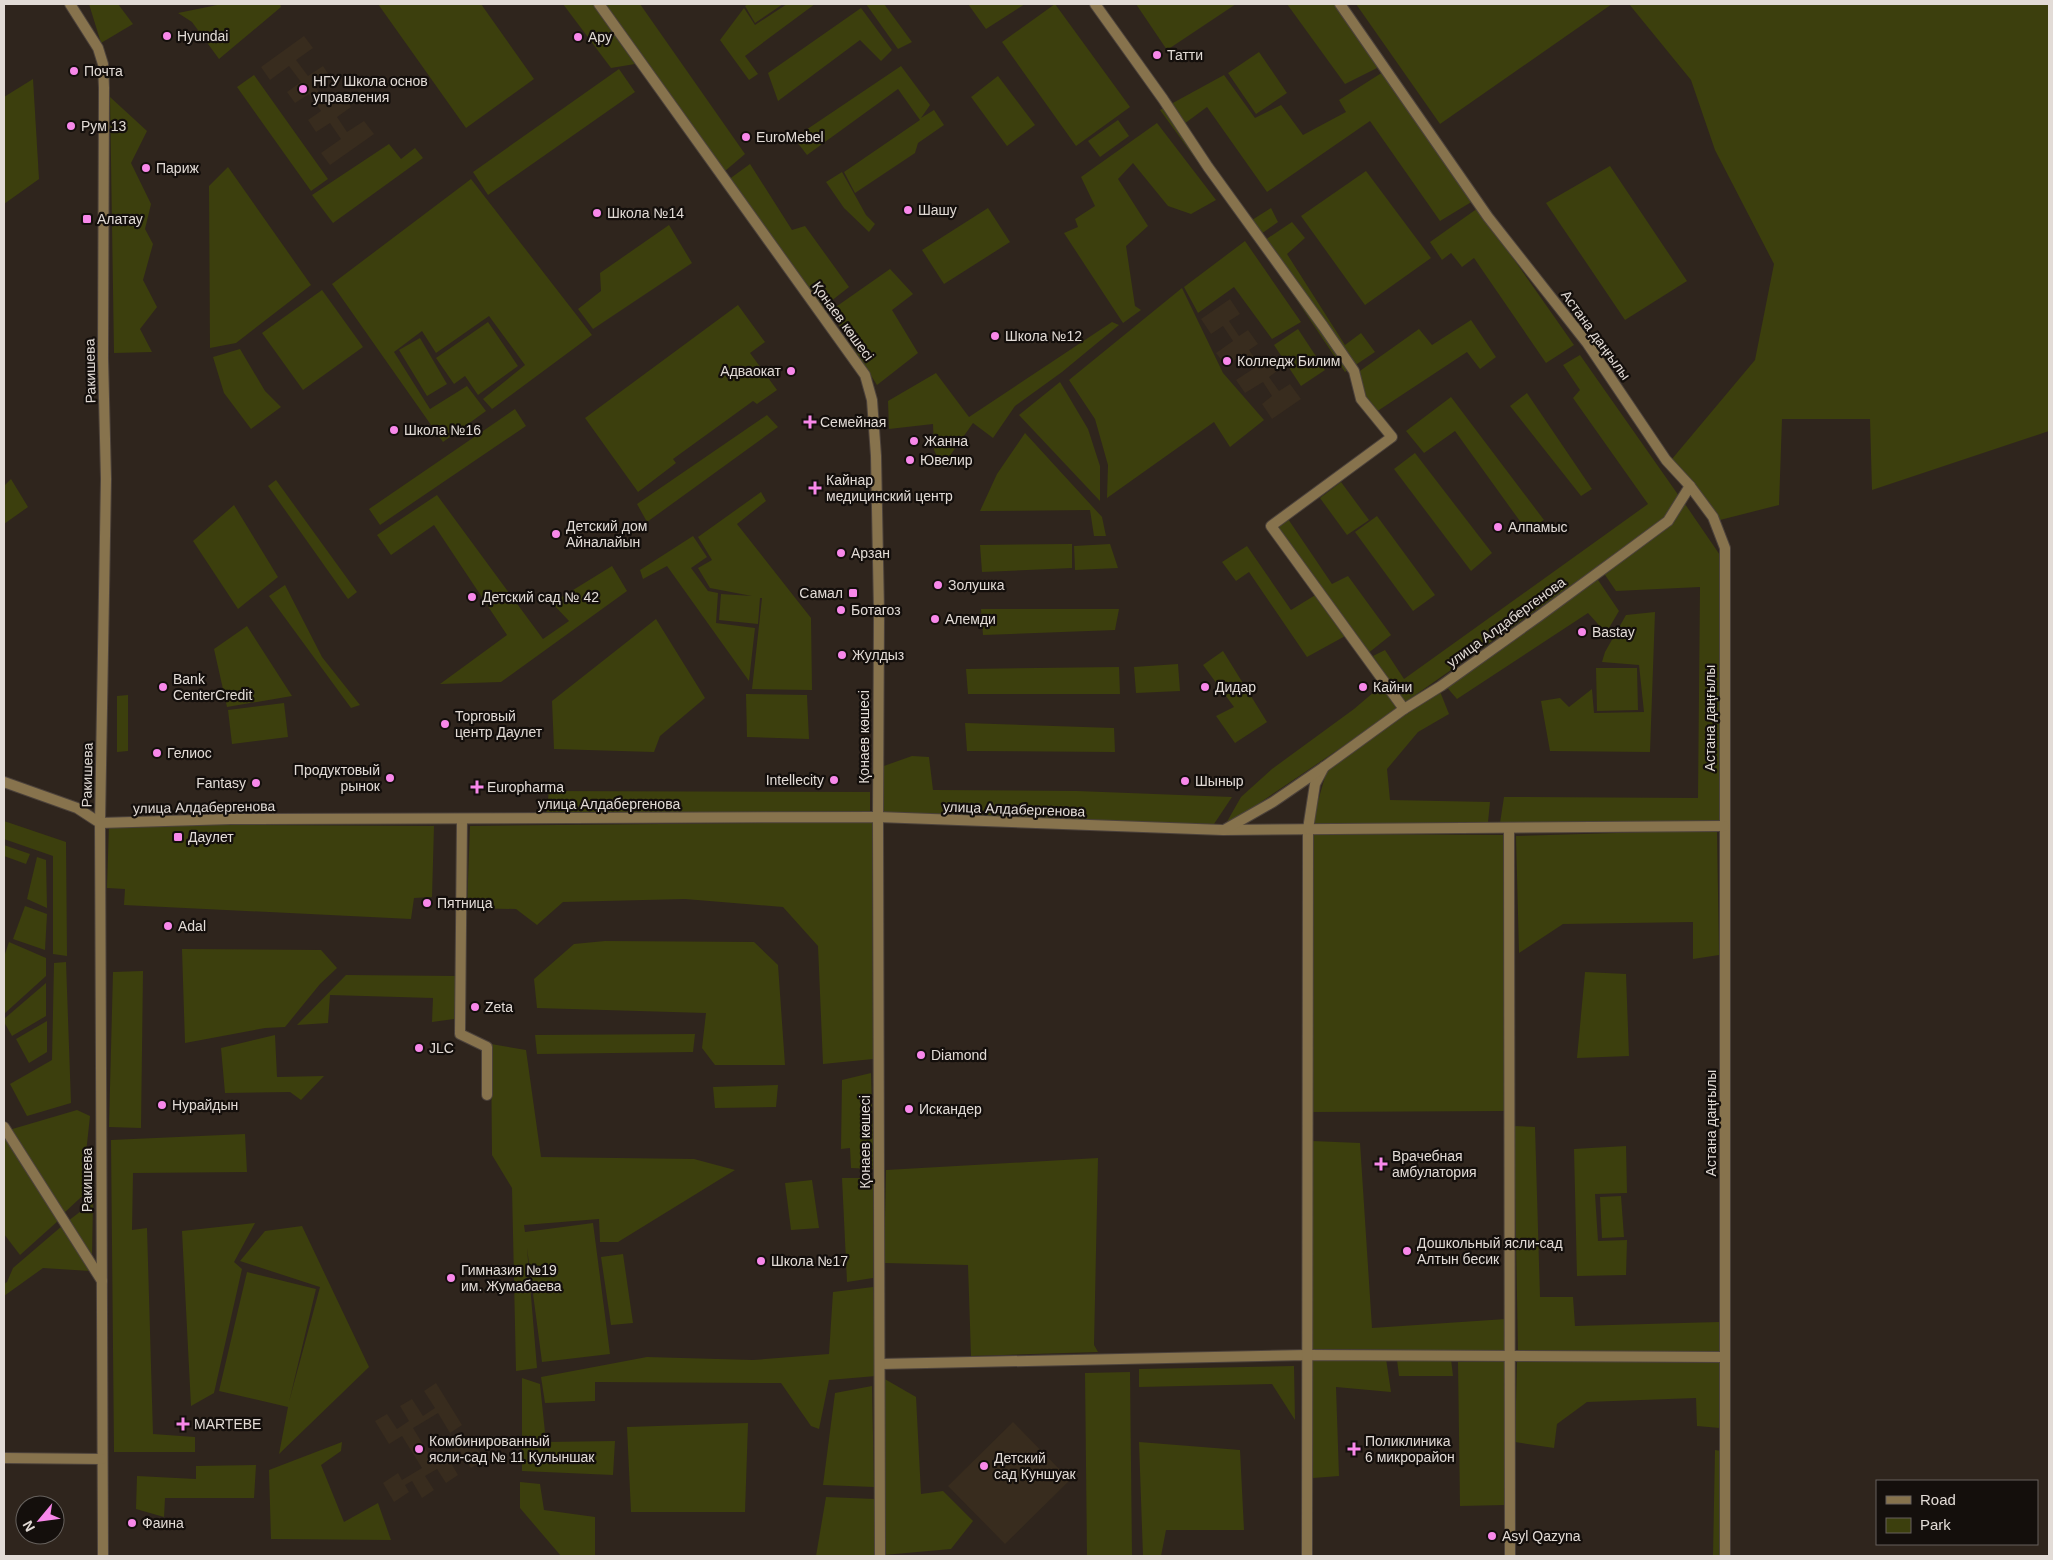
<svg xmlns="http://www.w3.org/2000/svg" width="2053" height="1560" font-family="Helvetica,sans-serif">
<rect width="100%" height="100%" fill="#2f251d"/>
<g fill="#382c1e">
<polygon points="304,36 313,48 296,60 308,76 323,66 331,78 316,88 328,105 343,94 351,107 337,117 347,132 364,121 374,134 330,165 321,153 341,139 330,123 316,132 308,120 321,111 309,94 295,103 287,92 301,82 289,66 270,80 261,67"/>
<polygon points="1230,299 1240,314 1229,321 1239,336 1248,330 1258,344 1249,350 1259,364 1268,358 1277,371 1269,377 1279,391 1290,384 1301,399 1272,419 1262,404 1272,396 1263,382 1245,393 1236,380 1253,369 1243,354 1226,366 1216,353 1233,341 1223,326 1211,334 1201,319"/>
<polygon points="436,1383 462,1425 450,1433 438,1413 413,1428 433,1461 457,1446 456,1443 469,1435 484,1460 471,1468 460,1451 448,1458 458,1475 446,1483 437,1469 425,1476 434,1490 422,1498 412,1481 405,1485 409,1492 394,1502 383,1483 398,1473 402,1480 422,1468 402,1436 389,1444 375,1421 387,1414 397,1429 409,1421 400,1406 412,1399 423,1416 435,1408 424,1391"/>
<polygon points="1013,1422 1070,1480 1005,1544 948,1486"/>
</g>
<g fill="#3c3f0d">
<polygon points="89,4 118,4 133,24 101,43"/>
<polygon points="222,4 280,4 281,7 219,59 192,22 178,13"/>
<polygon points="378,4 481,4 534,79 466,128"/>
<polygon points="563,4 593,4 635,64 611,68"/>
<polygon points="605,4 640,4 745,154 725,171"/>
<polygon points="748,4 783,4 755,23 745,6"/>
<polygon points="787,4 815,4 745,56 758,74 749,80 720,40 744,8 755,25"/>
<polygon points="866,4 884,4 912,42 898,49"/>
<polygon points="968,4 1025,4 986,29"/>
<polygon points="1055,4 1130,107 1076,146 1002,42"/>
<polygon points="1136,4 1236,4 1167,50"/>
<polygon points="1287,4 1335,4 1379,67 1345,84"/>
<polygon points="1356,4 1612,4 1440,124"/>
<polygon points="1629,4 2049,4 2049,431 1872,490 1870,419 1782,419 1779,505 1712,522 1672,459 1755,360 1774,264 1715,150 1691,80"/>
<polygon points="861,8 892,50 881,61 860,40 778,101 768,73"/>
<polygon points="1259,52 1287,93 1256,114 1228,73"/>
<polygon points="901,66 930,105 921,118 934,110 944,125 918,143 915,153 855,193 844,172 920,120 898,89 807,155 794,138"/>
<polygon points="619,69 635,92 488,195 473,172"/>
<polygon points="1383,72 1473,201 1440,221 1370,121 1267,192 1207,107 1184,124 1252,220 1271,208 1278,222 1254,239 1160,110 1224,75 1255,118 1281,105 1303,135 1346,112 1339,100"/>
<polygon points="254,75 328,179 311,191 237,87"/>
<polygon points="998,76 1035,125 1007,146 971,97"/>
<polygon points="33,79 39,179 4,204 4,97"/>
<polygon points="110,97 147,131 131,163 151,204 145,229 153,244 143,280 157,307 140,329 152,352 114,353"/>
<polygon points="1118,120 1129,136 1100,157 1088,141"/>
<polygon points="1157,123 1216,200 1191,214 1168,206 1133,163 1118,179 1148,226 1126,246 1135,306 1141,310 1123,323 1064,233 1078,227 1075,219 1095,206 1081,177"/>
<polygon points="389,144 401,159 415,148 423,158 333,223 312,195"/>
<polygon points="750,164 792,230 805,226 849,287 821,309 728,180"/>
<polygon points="1610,166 1687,281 1625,320 1546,203"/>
<polygon points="228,167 311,285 236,343 210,348 209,186"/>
<polygon points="1366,171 1431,258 1365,305 1301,216"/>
<polygon points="842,172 866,215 875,224 869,232 844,208 826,182"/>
<polygon points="471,179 592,335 492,409 483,399 525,365 489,316 436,353 422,331 394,352 430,409 467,386 486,411 443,442 332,284"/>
<polygon points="988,208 1010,242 944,284 922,250"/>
<polygon points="1478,208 1574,345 1546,363 1474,258 1462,267 1451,253 1442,260 1430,242"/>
<polygon points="1292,222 1305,238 1287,254 1345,345 1361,333 1375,352 1345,372 1259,244"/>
<polygon points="669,225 692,263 593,329 578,309 601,291 600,273"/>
<polygon points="1245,241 1301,322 1272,339 1234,287 1198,313 1184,287"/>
<polygon points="890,269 913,294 892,310 918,353 877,385 830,311"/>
<polygon points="1182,288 1223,373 1264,420 1230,447 1214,422 1107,498 1108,465 1095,419 1069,380"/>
<polygon points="322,290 363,347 303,390 262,333"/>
<polygon points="738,305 765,342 750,353 777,390 757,404 753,401 673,459 676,463 638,492 585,418"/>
<polygon points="1471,320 1496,357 1480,369 1467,352 1376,412 1350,378 1419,329 1432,345"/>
<polygon points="488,322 518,366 478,395 465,376 454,384 436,358"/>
<polygon points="1112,322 1119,325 1062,372 1015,406 993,438 973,423 942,467 934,450 933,424 889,429 888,401 936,373 969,417"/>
<polygon points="1298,329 1325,370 1301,386 1274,345"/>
<polygon points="420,338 447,384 427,396 399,350"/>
<polygon points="240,349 265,391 281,407 251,429 224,393 213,357"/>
<polygon points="1580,355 1679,496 1667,518 1404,703 1373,656 1385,650 1404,679 1648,504 1573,398 1580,390 1563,365"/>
<polygon points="1060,382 1088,429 1100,466 1100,501 1019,415"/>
<polygon points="1527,393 1592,489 1581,496 1510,406"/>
<polygon points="1451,397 1544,520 1527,531 1455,431 1424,453 1406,431"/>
<polygon points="515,409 526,426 380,525 369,509"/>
<polygon points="767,415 778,427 647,522 637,504"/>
<polygon points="1025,433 1102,517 1106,536 1094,536 1090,510 980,511 997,474"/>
<polygon points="1415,453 1492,553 1471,571 1394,469"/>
<polygon points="11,479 28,507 4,524 4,486"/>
<polygon points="276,480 357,592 348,599 268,486"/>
<polygon points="1341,482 1369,520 1347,535 1320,498"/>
<polygon points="761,492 766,501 737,524 811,618 812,690 752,689 762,598 760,598 758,624 719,620 721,594 752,596 710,588 698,568 712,560 698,537"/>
<polygon points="437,495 543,639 569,621 552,603 612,566 627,591 501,682 440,684 507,635 434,525 391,555 377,535"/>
<polygon points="1685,504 1722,558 1720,822 1500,823 1504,797 1698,798 1700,587 1616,591 1603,572 1671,524"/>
<polygon points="234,505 278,577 238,609 193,541"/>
<polygon points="1377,516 1435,595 1413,611 1355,532"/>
<polygon points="1288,519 1332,584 1348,576 1391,635 1367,654 1275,527"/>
<polygon points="693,536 707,557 691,568 708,591 718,593 716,623 755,628 749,681 667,566 643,579 640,570"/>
<polygon points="1072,544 1072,568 982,572 980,545"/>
<polygon points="1110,544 1118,568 1075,570 1074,546"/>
<polygon points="1247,546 1291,610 1317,594 1347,635 1307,657 1249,572 1236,581 1222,562"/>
<polygon points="1596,577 1619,611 1606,633 1588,613 1457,699 1444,684"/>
<polygon points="285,585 322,657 360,705 351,708 269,596"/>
<polygon points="981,609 1119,609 1115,630 983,635"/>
<polygon points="1655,612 1650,752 1550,751 1541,701 1560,698 1569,707 1592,689 1594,713 1644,712 1639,665 1602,662 1605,652 1626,615"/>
<polygon points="656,619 705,698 660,736 654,752 554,749 552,701"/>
<polygon points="247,626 292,696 227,707 214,649"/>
<polygon points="1223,651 1267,722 1235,743 1216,716 1234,707 1203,665"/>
<polygon points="1178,664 1180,691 1136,693 1134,667"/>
<polygon points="1119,667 1120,694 968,694 966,669"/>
<polygon points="1596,668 1637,668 1638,710 1597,711"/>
<polygon points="1381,686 1398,709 1224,827 1241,797 1272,769 1354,709"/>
<polygon points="1439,689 1449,714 1418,732 1387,769 1390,800 1490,802 1488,822 1311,825 1327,770"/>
<polygon points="746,694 807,695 809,739 747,737"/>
<polygon points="128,695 128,751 117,752 117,696"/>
<polygon points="284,703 288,737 232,744 228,710"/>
<polygon points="965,723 1114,728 1115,752 967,751"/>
<polygon points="912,756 929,757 933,790 1077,791 1232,797 1214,824 1086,822 883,813 881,767"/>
<polygon points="549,791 870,792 870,813 546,815"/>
<polygon points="4,821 66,842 67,956 53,954 53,856 4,839"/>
<polygon points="872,822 873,1059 823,1064 818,946 783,907 685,899 563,902 537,925 516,909 467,908 470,826"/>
<polygon points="109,824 434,826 432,897 414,898 411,919 124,905 125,889 107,888"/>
<polygon points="1717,830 1719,955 1693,959 1693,922 1563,924 1519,953 1516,836"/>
<polygon points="1312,834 1505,835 1505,1111 1312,1112"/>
<polygon points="4,845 30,854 26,864 4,856"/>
<polygon points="37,857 46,860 47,908 27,899"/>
<polygon points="25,906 47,914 45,950 13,939"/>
<polygon points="605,941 754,942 778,965 785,1065 715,1065 702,1048 706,1013 537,1008 534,979 574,944"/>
<polygon points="9,942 46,958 46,976 4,1014 4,957"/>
<polygon points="182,949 321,950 337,968 320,984 285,1027 265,1028 185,1043"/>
<polygon points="66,962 71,1103 27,1116 10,1084 52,1060 54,963"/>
<polygon points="143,971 141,1128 109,1127 113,972"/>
<polygon points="1585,972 1626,974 1629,1056 1577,1058"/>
<polygon points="346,975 457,976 454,1019 432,1022 433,998 330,995 328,1023 297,1025"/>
<polygon points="46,983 46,1016 12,1036 4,1022 4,1019"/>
<polygon points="47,1021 47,1052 29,1063 16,1039"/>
<polygon points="695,1034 693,1052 537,1054 535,1035"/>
<polygon points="275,1035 277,1077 324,1076 301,1100 290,1092 225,1093 221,1048"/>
<polygon points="491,1044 526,1050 541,1157 694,1159 735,1170 618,1242 600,1242 599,1219 524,1225 525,1232 593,1223 610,1354 542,1362 527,1248 537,1368 516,1371 512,1188 492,1155"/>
<polygon points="871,1073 874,1169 851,1168 850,1148 841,1149 842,1080"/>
<polygon points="778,1085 776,1107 715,1108 713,1087"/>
<polygon points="77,1110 90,1116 86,1153 92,1187 64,1213 9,1130"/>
<polygon points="1514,1126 1535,1127 1540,1297 1573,1297 1575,1326 1719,1322 1721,1354 1518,1353"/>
<polygon points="245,1134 247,1172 133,1173 132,1230 147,1228 153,1434 195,1437 195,1452 114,1452 111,1140"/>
<polygon points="4,1135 59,1220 20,1255 4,1234"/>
<polygon points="1312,1141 1360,1143 1372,1328 1506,1319 1505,1351 1311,1349"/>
<polygon points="1626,1146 1627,1193 1595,1194 1598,1241 1627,1240 1626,1275 1577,1276 1574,1149"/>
<polygon points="1098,1158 1094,1345 1098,1352 971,1356 968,1265 884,1263 886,1170"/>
<polygon points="842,1178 873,1178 873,1278 847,1282"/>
<polygon points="812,1180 819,1228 791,1230 785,1183"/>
<polygon points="1621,1196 1624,1237 1602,1238 1600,1197"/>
<polygon points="93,1202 92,1255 68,1221"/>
<polygon points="255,1223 234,1262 242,1269 214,1393 191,1406 182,1231"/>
<polygon points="62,1226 90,1271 43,1268 4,1296 4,1284 7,1282 13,1268"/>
<polygon points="302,1226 369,1367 279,1454 288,1407 219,1391 247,1272 316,1289 289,1402 320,1287 240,1261 265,1231"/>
<polygon points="623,1254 633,1323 611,1325 601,1257"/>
<polygon points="873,1287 876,1376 829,1380 819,1429 811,1426 781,1383 595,1382 595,1401 545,1403 541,1377 647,1357 753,1360 829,1354 833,1292"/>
<polygon points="1311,1359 1386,1359 1391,1392 1336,1387 1339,1476 1313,1478"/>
<polygon points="1451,1359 1453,1376 1399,1376 1397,1360"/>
<polygon points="1508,1361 1505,1505 1460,1506 1458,1362"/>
<polygon points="1517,1361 1722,1363 1720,1428 1697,1426 1696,1398 1587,1402 1557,1424 1554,1448 1515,1442"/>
<polygon points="1294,1366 1295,1420 1272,1384 1139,1387 1139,1369"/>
<polygon points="1130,1372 1132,1556 1087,1556 1085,1373"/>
<polygon points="522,1378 540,1384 546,1442 615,1441 613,1475 522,1471"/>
<polygon points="883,1378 916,1397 921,1494 943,1491 973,1521 951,1549 884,1555"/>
<polygon points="872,1386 874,1487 823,1485 835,1393"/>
<polygon points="748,1423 745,1512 631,1512 627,1427"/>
<polygon points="342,1442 341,1451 321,1465 344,1522 378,1503 391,1540 271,1539 269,1470"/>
<polygon points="1139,1442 1240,1450 1244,1530 1166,1530 1161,1556 1143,1556"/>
<polygon points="1715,1450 1721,1451 1721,1556 1713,1556"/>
<polygon points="256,1465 254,1498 165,1498 164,1517 136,1509 137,1476 196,1479 196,1466"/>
<polygon points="520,1482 540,1484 544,1510 595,1517 595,1556 561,1556 520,1508"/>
<polygon points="826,1497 875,1499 874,1556 816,1556"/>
</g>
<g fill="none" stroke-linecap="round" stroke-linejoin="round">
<g stroke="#4c423b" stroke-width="12">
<g id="minor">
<polyline points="1095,4 1163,99 1208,167 1323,326 1354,371 1361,399 1392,437 1271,526 1404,709"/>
<polyline points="462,819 460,1034 487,1047 487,1095"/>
<polyline points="1509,828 1510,1556"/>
<polyline points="4,1127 102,1281"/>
<polyline points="880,1364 1307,1355 1725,1357"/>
<polyline points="1307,1556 1308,829"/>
</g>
</g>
<g stroke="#4c423b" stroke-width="12">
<g id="tertiary">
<polyline points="70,4 98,48 103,64 104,88 103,358 106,479 100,823 103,1556"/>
<polyline points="599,4 865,375 872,400 876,456 879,612 878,817 880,1556"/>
<polyline points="1340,4 1488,217 1587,343 1666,460 1690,486 1713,517 1725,548 1725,1556"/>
<polyline points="4,782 77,808 100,823 231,819 878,817 1223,830 1724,826"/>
<polyline points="1308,829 1315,784 1324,767"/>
<polyline points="1224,830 1273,802 1324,767 1404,709 1441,686 1539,616 1622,555 1668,521 1690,486"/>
<polyline points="4,1458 102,1459"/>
</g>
</g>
<use href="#minor" stroke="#87734d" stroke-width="10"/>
<use href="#tertiary" stroke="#87734d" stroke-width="10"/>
</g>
<g fill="#f888ea" stroke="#140f0c" stroke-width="2">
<circle cx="167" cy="36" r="5"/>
<circle cx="578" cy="37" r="5"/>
<circle cx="1157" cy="55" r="5"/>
<circle cx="74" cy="71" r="5"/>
<circle cx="303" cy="89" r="5"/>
<circle cx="71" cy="126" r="5"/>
<circle cx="746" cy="137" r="5"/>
<circle cx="146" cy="168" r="5"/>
<circle cx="908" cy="210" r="5"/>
<circle cx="597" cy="213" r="5"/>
<rect x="82" y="214" width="10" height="10" rx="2.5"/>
<circle cx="995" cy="336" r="5"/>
<circle cx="1227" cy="361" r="5"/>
<circle cx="791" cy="371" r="5"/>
<path d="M807.5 414.5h5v5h5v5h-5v5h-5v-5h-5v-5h5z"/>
<circle cx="394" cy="430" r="5"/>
<circle cx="914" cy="441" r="5"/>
<circle cx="910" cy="460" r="5"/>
<path d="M812.5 480.5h5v5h5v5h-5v5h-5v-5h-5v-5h5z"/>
<circle cx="1498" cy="527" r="5"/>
<circle cx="556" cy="534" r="5"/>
<circle cx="841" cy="553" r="5"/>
<circle cx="938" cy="585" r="5"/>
<rect x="848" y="588" width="10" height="10" rx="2.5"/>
<circle cx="472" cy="597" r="5"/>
<circle cx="841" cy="610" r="5"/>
<circle cx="935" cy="619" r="5"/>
<circle cx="1582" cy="632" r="5"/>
<circle cx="842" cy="655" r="5"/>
<circle cx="163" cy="687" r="5"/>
<circle cx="1205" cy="687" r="5"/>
<circle cx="1363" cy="687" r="5"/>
<circle cx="445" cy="724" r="5"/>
<circle cx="157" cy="753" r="5"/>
<circle cx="390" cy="778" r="5"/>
<circle cx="834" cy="780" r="5"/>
<circle cx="1185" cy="781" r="5"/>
<circle cx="256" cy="783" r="5"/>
<path d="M474.5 779.5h5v5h5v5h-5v5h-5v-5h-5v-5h5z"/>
<rect x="173" y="832" width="10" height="10" rx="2.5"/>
<circle cx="427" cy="903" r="5"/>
<circle cx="168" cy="926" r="5"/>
<circle cx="475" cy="1007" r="5"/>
<circle cx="419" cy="1048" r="5"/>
<circle cx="921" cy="1055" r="5"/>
<circle cx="162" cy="1105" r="5"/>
<circle cx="909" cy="1109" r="5"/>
<path d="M1378.5 1156.5h5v5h5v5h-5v5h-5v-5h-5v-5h5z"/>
<circle cx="1407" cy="1251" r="5"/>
<circle cx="761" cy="1261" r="5"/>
<circle cx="451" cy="1278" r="5"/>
<path d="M180.5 1416.5h5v5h5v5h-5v5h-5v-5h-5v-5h5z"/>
<circle cx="419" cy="1449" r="5"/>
<path d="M1351.5 1441.5h5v5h5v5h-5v5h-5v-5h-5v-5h5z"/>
<circle cx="984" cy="1466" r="5"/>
<circle cx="132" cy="1523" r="5"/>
<circle cx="1492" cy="1536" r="5"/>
</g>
<g text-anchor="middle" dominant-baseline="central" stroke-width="4.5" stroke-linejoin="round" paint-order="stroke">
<g font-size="14" fill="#e2dbd6" stroke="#140f0c" text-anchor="start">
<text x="177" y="36">Hyundai</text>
<text x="588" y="37">Ару</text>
<text x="1167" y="55">Татти</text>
<text x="84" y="71">Почта</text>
<text x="313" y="81">НГУ Школа основ<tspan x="313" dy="16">управления</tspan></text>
<text x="81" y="126">Рум 13</text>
<text x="756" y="137">EuroMebel</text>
<text x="156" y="168">Париж</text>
<text x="918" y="210">Шашу</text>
<text x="607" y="213">Школа №14</text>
<text x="97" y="219">Алатау</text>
<text x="1005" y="336">Школа №12</text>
<text x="1237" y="361">Колледж Билим</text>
<text x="781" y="371" text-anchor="end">Адваокат</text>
<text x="820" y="422">Семейная</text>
<text x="404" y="430">Школа №16</text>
<text x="924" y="441">Жанна</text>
<text x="920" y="460">Ювелир</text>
<text x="826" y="480">Кайнар<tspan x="826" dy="16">медицинский центр</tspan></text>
<text x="566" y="526">Детский дом<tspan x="566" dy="16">Айналайын</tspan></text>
<text x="1508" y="527">Алпамыс</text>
<text x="851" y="553">Арзан</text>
<text x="948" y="585">Золушка</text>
<text x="843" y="593" text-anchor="end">Самал</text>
<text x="482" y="597">Детский сад № 42</text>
<text x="851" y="610">Ботагоз</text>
<text x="945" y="619">Алемди</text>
<text x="1592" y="632">Bastay</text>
<text x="852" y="655">Жулдыз</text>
<text x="173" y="679">Bank<tspan x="173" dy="16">CenterCredit</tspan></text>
<text x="1215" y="687">Дидар</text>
<text x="1373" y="687">Кайни</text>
<text x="455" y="716">Торговый<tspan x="455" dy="16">центр Даулет</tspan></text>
<text x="167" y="753">Гелиос</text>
<text x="380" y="770" text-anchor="end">Продуктовый<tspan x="380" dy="16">рынок</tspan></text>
<text x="824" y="780" text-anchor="end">Intellecity</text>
<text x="1195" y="781">Шыныр</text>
<text x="246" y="783" text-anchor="end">Fantasy</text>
<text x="487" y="787">Europharma</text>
<text x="188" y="837">Даулет</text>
<text x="437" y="903">Пятница</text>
<text x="178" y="926">Adal</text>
<text x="485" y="1007">Zeta</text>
<text x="429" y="1048">JLC</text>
<text x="931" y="1055">Diamond</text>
<text x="172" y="1105">Нурайдын</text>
<text x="919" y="1109">Искандер</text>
<text x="1392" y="1156">Врачебная<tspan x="1392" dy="16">амбулатория</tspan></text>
<text x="1417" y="1243">Дошкольный ясли-сад<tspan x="1417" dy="16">Алтын бесик</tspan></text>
<text x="771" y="1261">Школа №17</text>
<text x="461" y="1270">Гимназия №19<tspan x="461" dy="16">им. Жумабаева</tspan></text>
<text x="194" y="1424">MARTEBE</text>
<text x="429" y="1441">Комбинированный<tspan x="429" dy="16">ясли-сад № 11 Кулыншак</tspan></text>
<text x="1365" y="1441">Поликлиника<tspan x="1365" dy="16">6 микрорайон</tspan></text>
<text x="994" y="1458">Детский<tspan x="994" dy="16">сад Куншуак</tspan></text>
<text x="142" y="1523">Фаина</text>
<text x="1502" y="1536">Asyl Qazyna</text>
</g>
<g font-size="14" fill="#e2dbd6" stroke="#140f0c">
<text transform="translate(843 321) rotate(54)">Қонаев көшесі</text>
<text transform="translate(1596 335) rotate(54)">Астана даңғылы</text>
<text transform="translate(90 371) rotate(-91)">Ракишева</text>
<text transform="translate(1506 622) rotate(-36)">улица Алдабергенова</text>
<text transform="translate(1710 718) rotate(-90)">Астана даңғылы</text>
<text transform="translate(864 737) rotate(-90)">Қонаев көшесі</text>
<text transform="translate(87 775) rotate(-89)">Ракишева</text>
<text x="609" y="804">улица Алдабергенова</text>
<text transform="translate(204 807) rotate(-1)">улица Алдабергенова</text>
<text transform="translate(1014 809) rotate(2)">улица Алдабергенова</text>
<text transform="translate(1711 1123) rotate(-90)">Астана даңғылы</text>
<text transform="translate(865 1142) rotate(-90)">Қонаев көшесі</text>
<text transform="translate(87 1180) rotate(-90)">Ракишева</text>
</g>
</g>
<rect width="2053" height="1560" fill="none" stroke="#e2dbd6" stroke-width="10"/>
<rect x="1876" y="1480" width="162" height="65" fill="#140f0c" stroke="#66615d"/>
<rect x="1886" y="1496" width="25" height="8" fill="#87734d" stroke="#66615d"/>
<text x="1920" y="1505" font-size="15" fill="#e2dbd6">Road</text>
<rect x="1886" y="1518" width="25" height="15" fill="#3c3f0d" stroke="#66615d"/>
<text x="1920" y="1530" font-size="15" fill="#e2dbd6">Park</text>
<g transform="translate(40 1520) rotate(241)"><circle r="24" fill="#140f0c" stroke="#66615d"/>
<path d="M0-4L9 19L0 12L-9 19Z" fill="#f888ea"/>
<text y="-8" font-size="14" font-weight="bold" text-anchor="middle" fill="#e2dbd6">N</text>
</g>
</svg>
